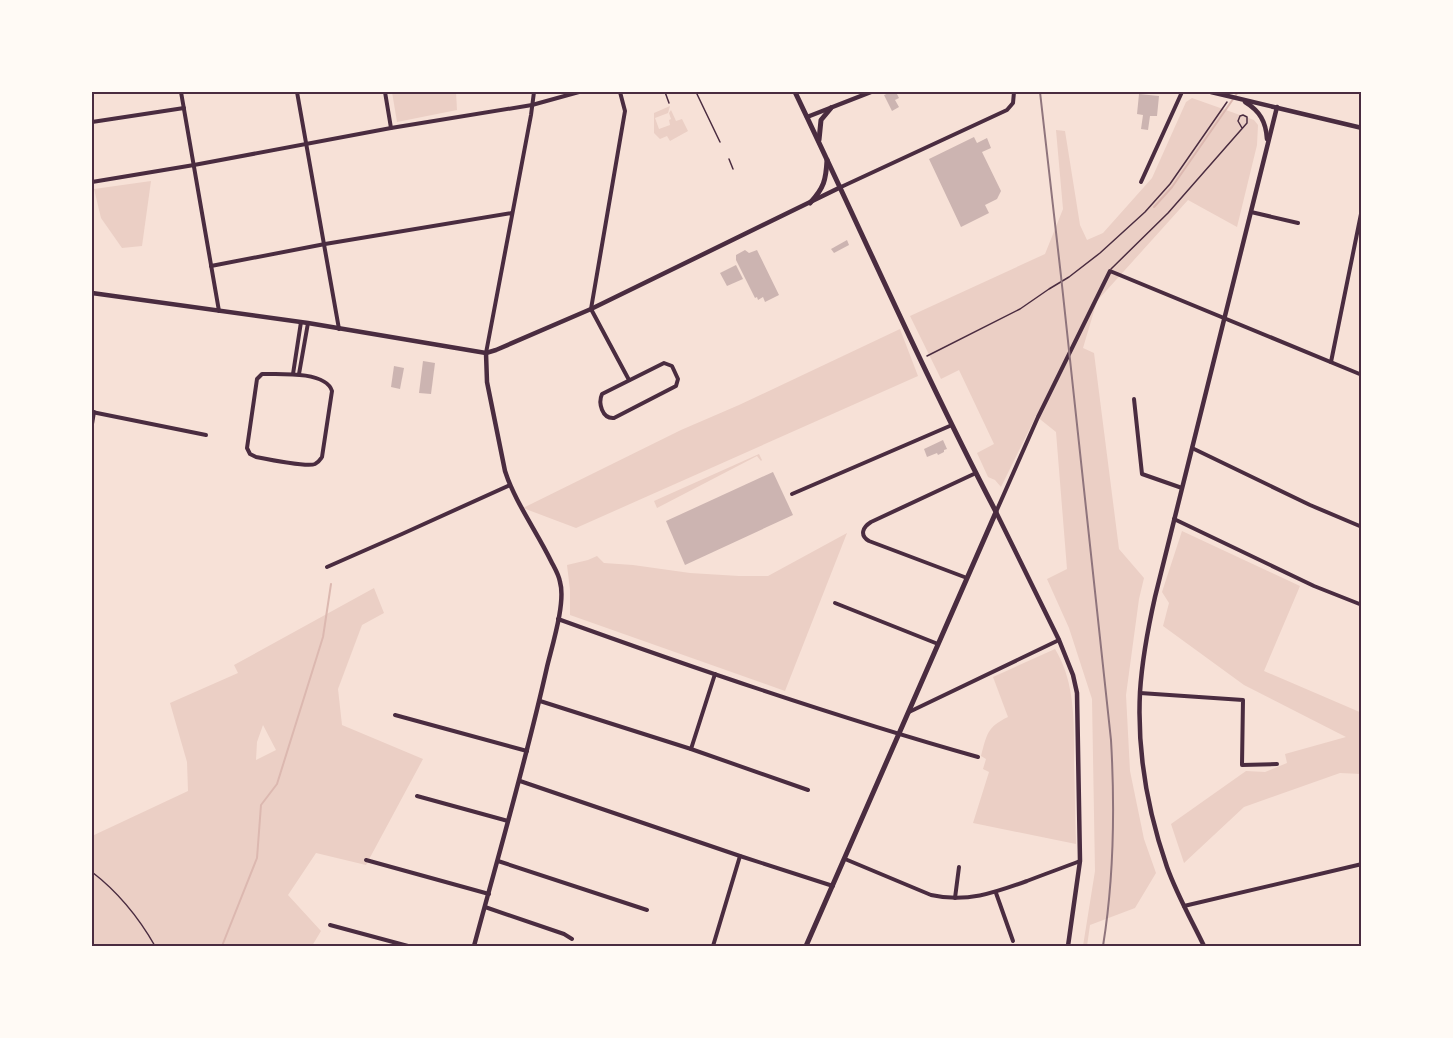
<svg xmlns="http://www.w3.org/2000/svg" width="1453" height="1038" font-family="Figtree,sans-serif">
<rect width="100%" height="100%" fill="#f7e1d7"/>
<g fill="#ebcfc5" fill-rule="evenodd">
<polygon points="392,92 456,92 457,110 397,122"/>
<polygon points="1192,98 1254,120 1258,125 1257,145 1237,227 1188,200 1097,301 1083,348 1094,353 1119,549 1144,578 1139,599 1126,695 1130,771 1144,839 1156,873 1135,908 1090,925 1087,946 1083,946 1095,871 1092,699 1069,628 1047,579 1067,569 1056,432 1036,416 1001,487 995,480 988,477 977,453 994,444 959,370 941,379 910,316 1045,254 1063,209 1056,130 1065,131 1080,225 1087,240 1103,233 1152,178 1186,102"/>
<polygon points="670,106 668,113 655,118 659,129 670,125 669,120 671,119 669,113 671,110 676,121 682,119 688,131 670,141 667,136 660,139 654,133 654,113"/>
<polygon points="151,181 142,246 122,248 101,218 94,189"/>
<polygon points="900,329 918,376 576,528 523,508 681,430 739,405"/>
<polygon points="759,454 762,460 761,461 757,456 657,508 654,501"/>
<polygon points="1182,531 1300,586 1264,671 1362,713 1361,774 1340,773 1244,807 1184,863 1171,824 1246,771 1265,772 1287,763 1285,754 1346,737 1244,685 1163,626 1169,603 1162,592"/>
<polygon points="847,533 785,691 570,615 570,590 567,565 588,560 597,556 604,563 633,565 690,573 739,576 768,576"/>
<path d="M374,588L384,613L362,625L338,689L342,725L423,759L366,865L316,853L288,895L321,931L312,946H92V836L188,791L187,762L170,703L238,673L234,665ZM263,725L276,750L256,760L257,742Z"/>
<path d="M1055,649C1076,683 1074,726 1074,764C1075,791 1075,817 1076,844L973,823L989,772L983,769L986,759L981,756C987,734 987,727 1008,717L993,677Z"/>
</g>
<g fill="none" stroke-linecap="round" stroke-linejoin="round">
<g stroke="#dcb8b0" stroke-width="2">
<polyline points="1154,207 1172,187 1238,92"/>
<polyline points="222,946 257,858 261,805 277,784 323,637 331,584"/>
</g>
</g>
<g fill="#ccb4b1">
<polygon points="891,92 896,92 899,98 895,100 899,107 892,111 884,95"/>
<polygon points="1139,94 1159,96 1157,116 1150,116 1148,130 1141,129 1143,115 1137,114"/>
<polygon points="974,137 977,143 987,138 991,148 982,152 1001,191 997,199 985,205 989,213 961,227 929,159"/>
<polygon points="847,240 849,245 834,253 831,249"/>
<polygon points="745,250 749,253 757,250 779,295 765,302 763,297 758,300 757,297 755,298 736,260 736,255"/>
<polygon points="736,265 743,279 727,286 720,273"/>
<polygon points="423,361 435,363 431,394 419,393"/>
<polygon points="394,366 404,368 400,389 391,387"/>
<polygon points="943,440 947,449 944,450 944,452 938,455 937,453 927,457 924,449"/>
<polygon points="773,472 793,515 685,565 666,521"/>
</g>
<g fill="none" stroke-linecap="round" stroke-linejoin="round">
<g stroke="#4a2c40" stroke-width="1.5">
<polyline points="665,92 669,103"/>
<polyline points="927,356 1020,309 1049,289 1069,277 1100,253 1145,212 1170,184 1227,102"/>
<path d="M92,872C118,892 139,918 155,946"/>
</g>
<g stroke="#4a2c40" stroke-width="1.5">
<polyline points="696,92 720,142"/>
<polyline points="729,159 733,169"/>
<polyline points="1111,269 1168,213 1247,123 1247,117 1243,115 1240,116 1238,121 1242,128"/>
</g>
<g stroke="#4a2c40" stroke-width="4">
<polyline points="181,92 219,311"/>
<polyline points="297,92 339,329"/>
<polyline points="385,92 391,128"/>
<polyline points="620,92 625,111 591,309 629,380"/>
<polyline points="92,122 184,108"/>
<polyline points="92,182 194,165 391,128 532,105 579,92"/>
<polyline points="1141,182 1182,92"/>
<polyline points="841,187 1007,110 1013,103 1014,92"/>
<polyline points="1251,212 1298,223"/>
<polyline points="211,266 325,244 512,213"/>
<polyline points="486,353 531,115 534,92"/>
<polyline points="1331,362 1362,209"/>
<path d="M664,363L672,366L678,379L676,386L614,418C602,419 598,403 602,394Z"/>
<path d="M262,374C279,374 326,371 332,391L322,457C320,460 319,462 315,464C308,467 266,459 256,457L250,454L247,448L257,379Z"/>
<polyline points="293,374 301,322"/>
<polyline points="299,374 308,323"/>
<polyline points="1134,399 1142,474 1182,488"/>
<polyline points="92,412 206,435"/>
<polyline points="92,424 94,412"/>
<polyline points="1192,448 1310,505 1362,527"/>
<polyline points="792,494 952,425"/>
<polyline points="996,512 1038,417 1110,271 1362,375"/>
<polyline points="1174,519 1314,586 1362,605"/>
<polyline points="327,567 402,534 510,485"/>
<path d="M967,578L869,541C859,535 863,527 871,522L976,473"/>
<polyline points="835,603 938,644"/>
<path d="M558,619C696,669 836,717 978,757"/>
<polyline points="1140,693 1243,700 1242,765 1277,764"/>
<polyline points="540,701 691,749 808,790"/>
<polyline points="909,712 1059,640"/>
<polyline points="395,715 527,751"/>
<polyline points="691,749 715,674"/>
<polyline points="520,781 740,856 833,886"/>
<polyline points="417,796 508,821"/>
<path d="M845,859L931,895C966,903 994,893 1027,881C1045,874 1062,868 1080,861"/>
<polyline points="366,860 489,894"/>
<polyline points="498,861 647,910"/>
<polyline points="996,893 1013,941"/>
<polyline points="955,898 959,867"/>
<polyline points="1184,906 1362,864"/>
<polyline points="485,907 564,934 572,939"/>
<polyline points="330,925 408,946"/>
<polyline points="713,946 740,856"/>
</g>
<g stroke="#4a2c40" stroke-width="4.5">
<polyline points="1211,92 1362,128"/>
<path d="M1245,102C1260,111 1266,122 1267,139"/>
<polyline points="807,117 871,92"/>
<polyline points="92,293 308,323 474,351 486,353 496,350 591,309 841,187"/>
<polyline points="996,512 1059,640 1073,675 1077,693 1080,861 1068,946"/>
<path d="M474,946C499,853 526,761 547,667C552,646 566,602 560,582C559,575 554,567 551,561C537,532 515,502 505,471L487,382L486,353"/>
<path d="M1204,946C1192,921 1177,895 1167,867C1148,812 1137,751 1140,692C1142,660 1148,628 1155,597L1277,107"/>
</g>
<g stroke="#4a2c40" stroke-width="5">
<path d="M795,92C862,232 924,374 996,512L806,946"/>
<polyline points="819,140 821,120 831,108"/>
<path d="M810,203C824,188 826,180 827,160"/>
</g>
<path stroke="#8f747c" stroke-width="2" d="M1040,92L1061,276L1111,740C1115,809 1114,878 1103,946"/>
</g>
<rect width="1453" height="1038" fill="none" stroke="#fffaf5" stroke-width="186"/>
<rect x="93" y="93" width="1267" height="852" fill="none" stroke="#4a2c40" stroke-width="2"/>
</svg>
